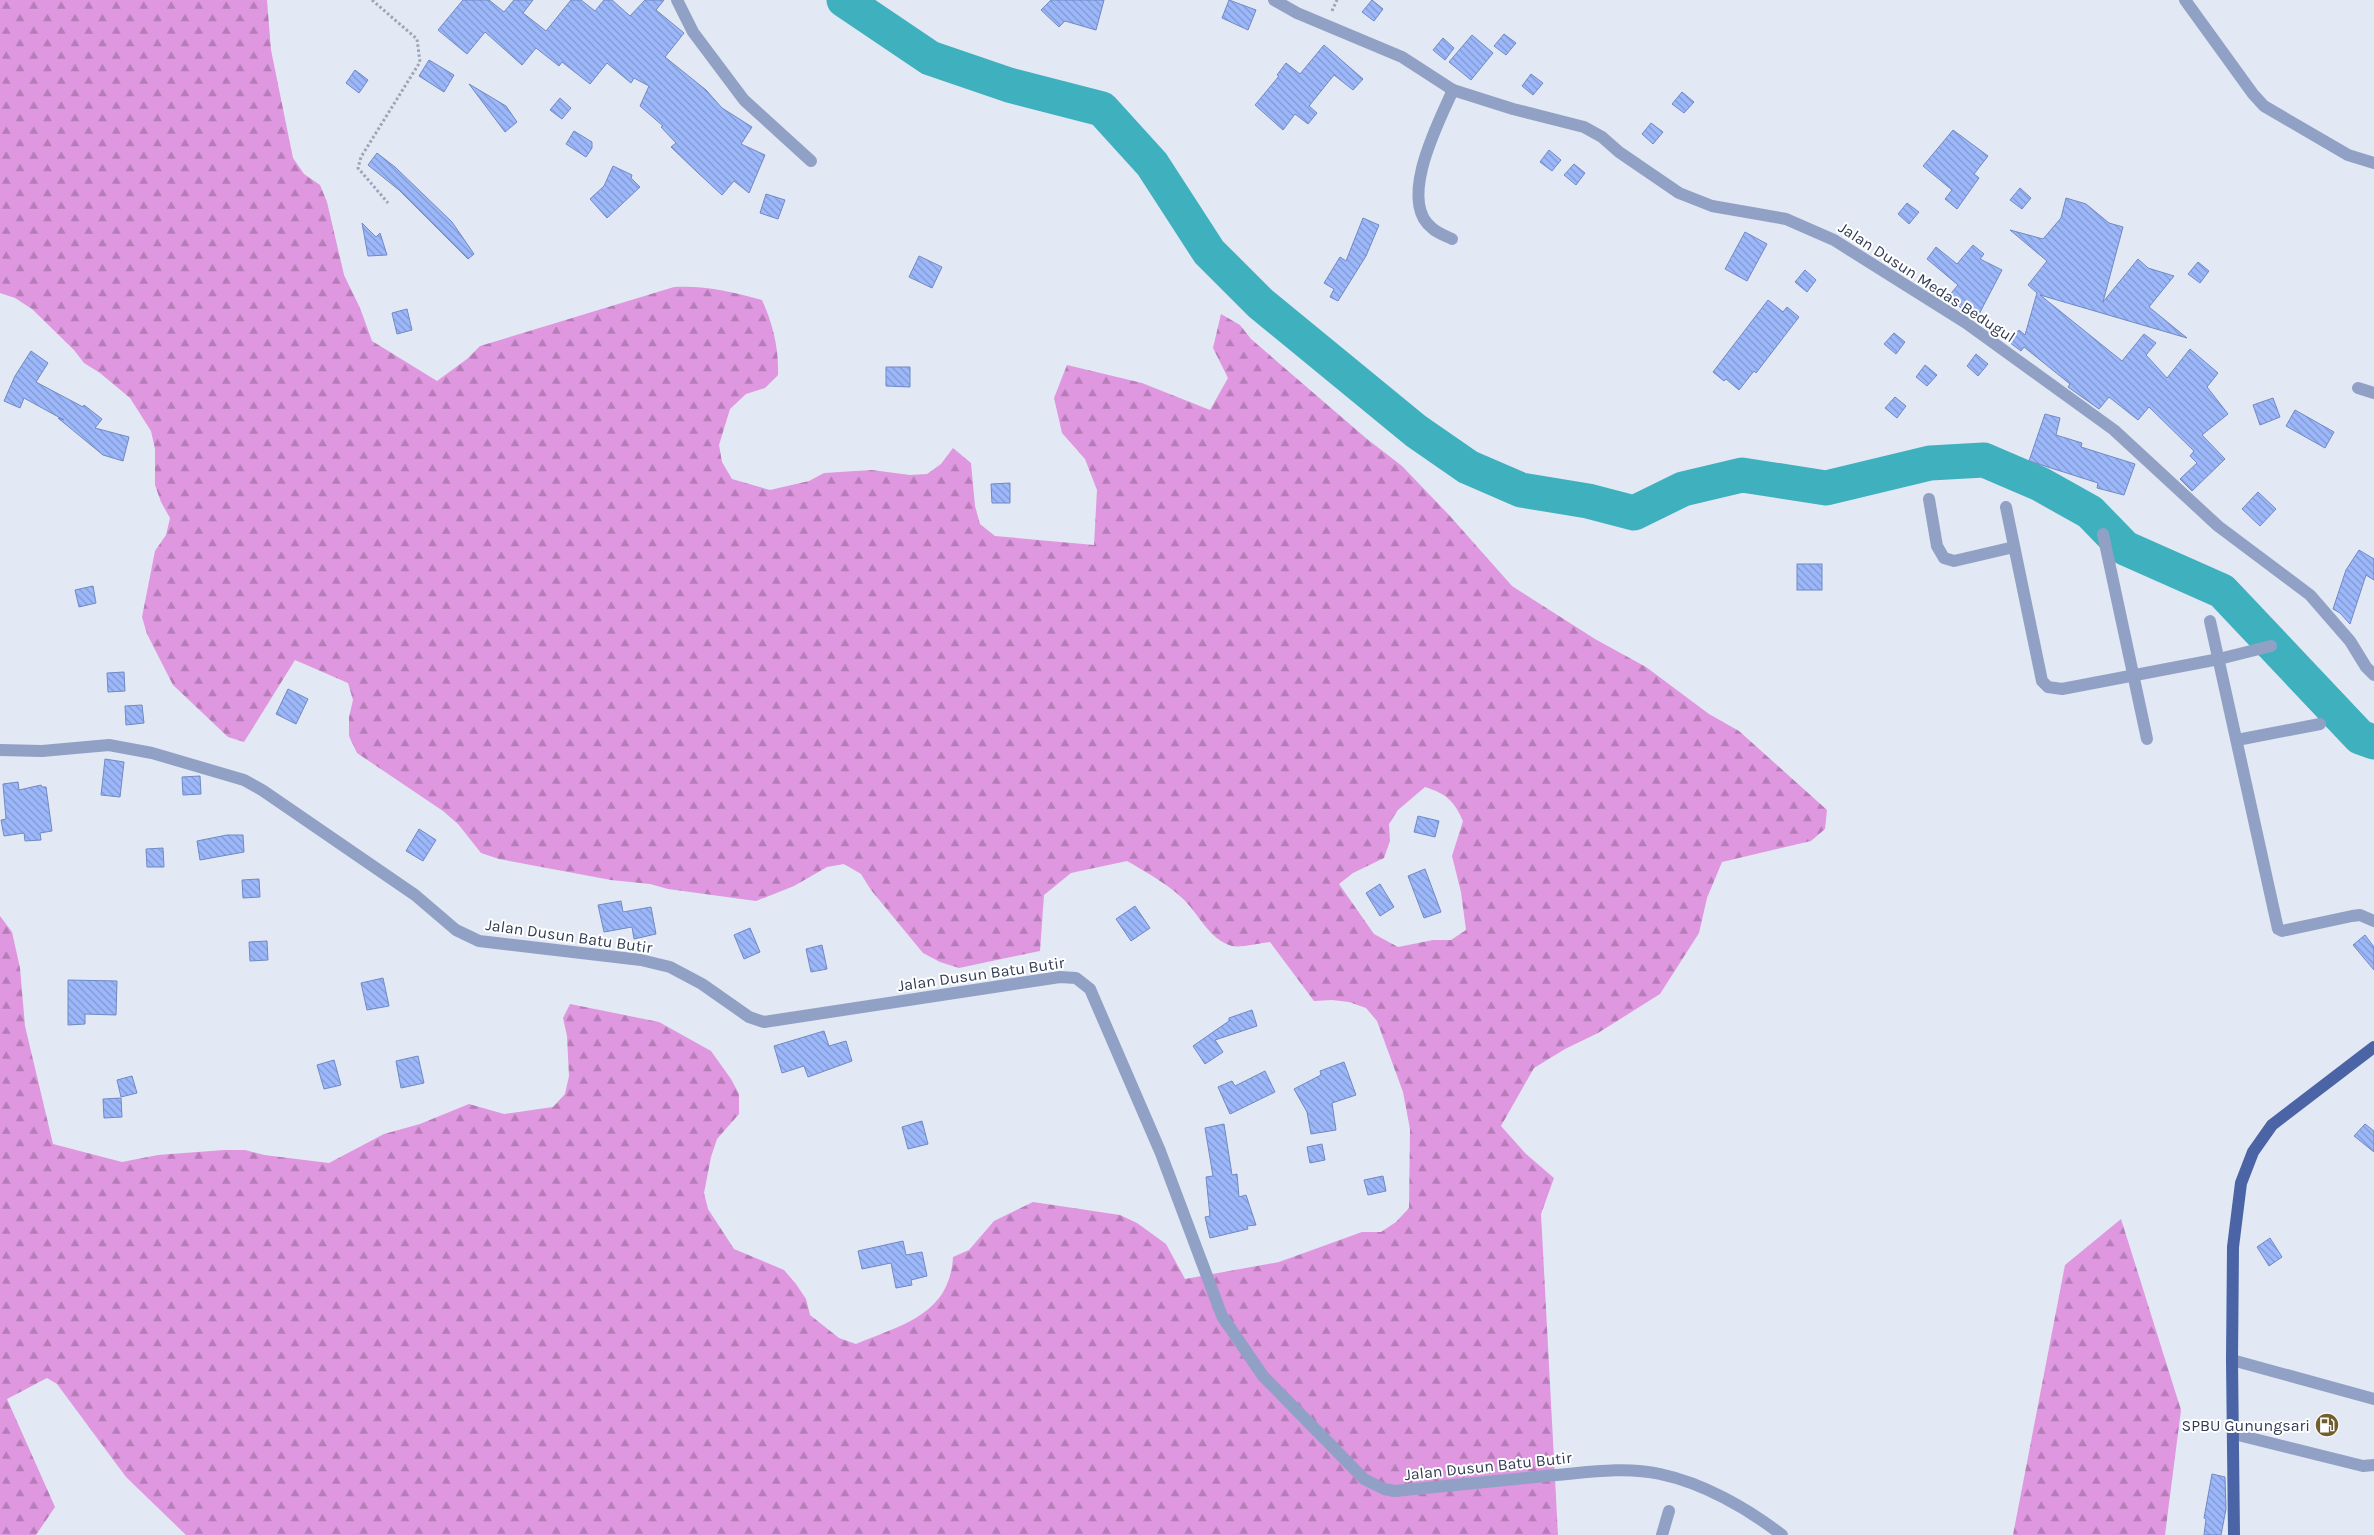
<svg xmlns="http://www.w3.org/2000/svg" width="2374" height="1535" font-family="Karla,sans-serif">
<defs>
<pattern id="forest-firs" width="22" height="20" patternUnits="userSpaceOnUse" patternTransform="scale(1.25)"><rect width="22" height="20" fill="#df97df"/><path d="M5 1l3.5 6h-7zM16 11l3.5 6h-7z" fill="#b57cb7"/></pattern>
<pattern id="building-back-hatch" width="6" height="6" patternUnits="userSpaceOnUse" patternTransform="scale(1.25)"><rect width="6" height="6" fill="#9cb8fb"/><path d="M-1 5l2 2M0 0l6 6M5-1l2 2" fill="none" stroke="#8097ce"/></pattern>
</defs>
<rect width="100%" height="100%" fill="#e2e8f4"/>
<g fill="url(#forest-firs)" fill-rule="evenodd">
<path d="M0,0H267L271,50L293,158L304,174L320,185L327,202L344,275L360,308L372,341L437,381L467,359L480,346L674,287C703,285 734,292 762,300C773,324 779,349 778,375L765,388L746,394L730,409L719,445L722,462L732,479L770,490L809,481L824,473L872,470L910,475L927,474L941,464L953,448L971,463L975,506L980,524L995,536L1094,545L1097,490L1085,459L1062,433L1054,398L1067,365L1142,383L1210,410L1228,378L1213,348L1221,314L1240,325L1251,339L1367,439L1402,466L1449,515L1512,586L1595,639L1646,667L1709,714L1739,731L1827,810L1825,829L1811,841L1722,862L1707,898L1699,933L1660,994L1598,1033L1565,1049L1534,1068L1501,1126L1526,1154L1554,1178L1541,1214L1558,1535H186L126,1477L57,1384L47,1378L7,1399L55,1507L36,1535H0V916L12,932L20,968L25,1026L53,1144L122,1162L158,1155L224,1150H245L264,1155L329,1163L384,1134L420,1124L469,1104L504,1114L553,1107L565,1094L569,1076L567,1036L563,1018L570,1004L659,1022L711,1051L731,1079L739,1094V1114L717,1139L711,1157L704,1193L708,1209L734,1249L784,1270L796,1284L806,1299L810,1315L839,1338L856,1344C901,1325 950,1315 953,1257L969,1250L994,1221L1033,1202L1120,1215L1137,1223L1166,1244L1185,1279L1279,1262L1362,1232H1381L1396,1222L1409,1208L1410,1129L1403,1092L1377,1021L1366,1008L1349,1002L1332,1000L1314,1001L1270,942C1261,943 1239,948 1232,946C1208,939 1199,913 1181,897C1164,882 1146,872 1127,861L1071,873L1044,895L1040,951L959,968L940,962L923,953L871,890L861,874L844,864L827,867L794,886L756,901L668,889L650,884L611,880L499,859L481,853L458,824L443,811L357,753L349,736V717L353,700L348,683L295,660L244,742L228,737L173,685L147,634L142,617L155,551L166,535L170,518L161,502L155,485V449L151,431L130,398L100,373L84,363L74,350L32,309L15,298L0,293ZM1425,787C1447,794 1454,801 1463,821L1452,856L1461,892L1466,930L1451,940H1433L1398,947L1374,934L1339,884L1353,873L1384,858L1390,841L1389,824L1398,810Z"/>
<polygon points="2121,1219 2181,1410 2165,1535 2013,1535 2065,1265"/>
</g>
<g fill="none" stroke-linecap="round" stroke-linejoin="round">
<polyline stroke="#3fb0be" stroke-width="35" points="844,0 930,58 1009,85 1102,109 1152,164 1209,252 1260,303 1416,431 1468,467 1521,490 1588,501 1634,513 1683,489 1742,475 1826,488 1930,463 1984,460 2040,484 2090,512 2125,548 2222,591 2360,737 2374,742"/>
</g>
<g fill="url(#building-back-hatch)" stroke="#7189c3">
<polygon points="463,0 489,0 504,12 514,0 533,0 523,13 546,31 571,0 581,0 595,11 604,0 612,0 630,16 645,0 664,0 656,10 684,33 665,57 706,90 722,108 752,127 741,144 765,155 749,193 734,181 722,195 697,172 671,147 676,143 661,127 663,126 640,106 649,86 634,78 631,83 607,63 590,84 562,62 559,66 536,48 522,65 485,32 467,54 438,30"/>
<polygon points="1051,0 1104,0 1096,30 1065,21 1059,27 1041,10"/>
<polygon points="1229,0 1256,10 1248,30 1222,18"/>
<polygon points="1372,0 1383,9 1374,21 1362,12"/>
<polygon points="1504,34 1516,43 1506,55 1494,46"/>
<polygon points="1472,35 1493,53 1471,80 1449,62"/>
<polygon points="1443,38 1454,48 1445,60 1433,50"/>
<polygon points="1324,45 1363,79 1353,90 1334,75 1309,106 1317,113 1308,124 1295,114 1283,130 1255,105 1279,76 1277,75 1286,63 1300,74"/>
<polygon points="429,60 454,75 444,92 419,76"/>
<polygon points="355,70 368,80 359,93 346,83"/>
<polygon points="1531,74 1543,83 1533,95 1522,86"/>
<polygon points="469,84 506,106 517,122 505,132"/>
<polygon points="1682,92 1694,102 1684,113 1672,104"/>
<polygon points="560,98 571,108 562,119 550,110"/>
<polygon points="1651,123 1663,132 1653,144 1642,134"/>
<polygon points="1953,130 1988,156 1974,174 1979,178 1957,209 1945,199 1952,190 1923,166"/>
<polygon points="574,131 592,142 592,148 586,157 566,144"/>
<polygon points="1549,150 1561,160 1552,171 1540,162"/>
<polygon points="377,153 395,167 452,222 474,254 468,259 399,190 368,165"/>
<polygon points="1574,164 1585,173 1576,185 1564,175"/>
<polygon points="613,166 632,175 631,178 640,187 607,218 590,199 604,186"/>
<polygon points="2020,188 2031,198 2022,209 2010,200"/>
<polygon points="766,194 785,200 778,219 760,213"/>
<polygon points="2066,198 2086,204 2109,223 2123,227 2103,302 2138,259 2148,268 2174,276 2149,307 2187,338 2040,295 2122,361 2144,334 2156,343 2146,355 2167,378 2190,349 2218,373 2207,387 2228,414 2202,435 2225,459 2192,491 2180,479 2197,463 2190,456 2194,451 2149,407 2138,420 2109,397 2099,409 2068,387 2070,384 2024,347 2021,351 2009,342 2019,330 2025,335 2037,293 2028,285 2047,261 2010,230 2043,239 2061,218"/>
<polygon points="1907,203 1919,212 1909,224 1898,214"/>
<polygon points="1363,218 1379,225 1366,256 1338,301 1330,297 1334,289 1324,283 1340,257 1346,261"/>
<polygon points="362,223 376,237 380,233 387,255 368,256"/>
<polygon points="1745,232 1767,244 1747,281 1725,269"/>
<polygon points="1973,245 1984,254 1980,259 2002,270 1977,318 1966,312 1948,297 1958,285 1927,259 1936,247 1957,264"/>
<polygon points="919,256 942,267 932,288 909,277"/>
<polygon points="2198,262 2209,271 2200,283 2188,274"/>
<polygon points="1805,270 1816,280 1807,292 1795,282"/>
<polygon points="1768,300 1783,312 1787,307 1799,317 1756,373 1754,371 1739,390 1726,379 1724,381 1713,372"/>
<polygon points="407,309 412,330 397,334 392,313"/>
<polygon points="1894,333 1905,342 1896,354 1884,344"/>
<polygon points="31,351 48,363 36,382 83,407 84,405 102,419 95,428 129,437 123,461 103,455 58,418 64,420 24,398 20,408 4,401 15,376"/>
<polygon points="1976,354 1988,364 1978,376 1967,366"/>
<polygon points="1925,365 1937,375 1927,386 1916,377"/>
<polygon points="886,367 910,367 910,387 886,386"/>
<polygon points="1895,397 1906,406 1897,418 1885,408"/>
<polygon points="2273,398 2280,417 2260,425 2253,405"/>
<polygon points="2295,410 2334,432 2325,448 2286,426"/>
<polygon points="2045,414 2060,418 2056,435 2082,443 2081,447 2135,464 2124,495 2097,488 2098,483 2029,461"/>
<polygon points="1010,483 1010,503 992,503 991,484"/>
<polygon points="2258,492 2276,509 2260,526 2242,509"/>
<polygon points="2359,550 2374,559 2374,580 2366,575 2350,624 2340,613 2333,609 2346,570"/>
<rect x="1797" y="564" width="25" height="26"/>
<polygon points="93,586 96,603 79,607 75,590"/>
<polygon points="124,672 125,691 108,692 107,673"/>
<polygon points="288,689 308,699 296,724 276,714"/>
<polygon points="142,705 144,723 126,725 125,706"/>
<polygon points="105,759 124,762 120,797 101,795"/>
<polygon points="200,776 201,794 183,795 182,777"/>
<polygon points="18,782 19,790 41,785 42,787 46,787 52,831 40,833 41,840 25,841 24,833 4,836 1,820 6,819 3,784"/>
<polygon points="1418,816 1439,821 1435,837 1414,832"/>
<polygon points="419,829 436,840 423,861 406,851"/>
<polygon points="227,835 243,835 244,852 200,860 197,841"/>
<polygon points="163,848 164,867 147,867 146,849"/>
<polygon points="1425,869 1441,912 1424,918 1408,876"/>
<polygon points="259,879 260,897 243,898 242,880"/>
<polygon points="1380,884 1394,907 1380,916 1366,893"/>
<polygon points="621,901 623,912 651,907 656,934 634,939 632,927 604,932 598,905"/>
<polygon points="1135,906 1150,928 1131,941 1116,919"/>
<polygon points="750,928 760,952 744,959 734,935"/>
<polygon points="2365,935 2374,947 2374,970 2353,945"/>
<polygon points="267,941 268,960 250,961 249,942"/>
<polygon points="822,945 827,969 811,972 806,949"/>
<polygon points="383,978 389,1006 367,1010 361,983"/>
<polygon points="68,980 117,981 116,1015 85,1014 85,1024 68,1025"/>
<polygon points="1252,1010 1257,1026 1215,1040 1223,1052 1205,1064 1193,1046 1229,1021 1229,1018"/>
<polygon points="824,1031 829,1046 846,1041 852,1061 808,1077 804,1066 782,1073 774,1046"/>
<polygon points="418,1056 424,1083 401,1088 396,1061"/>
<polygon points="334,1060 341,1085 324,1089 317,1065"/>
<polygon points="1344,1062 1356,1095 1332,1103 1336,1130 1311,1134 1307,1112 1294,1089 1321,1075 1320,1071"/>
<polygon points="1265,1071 1275,1092 1230,1114 1218,1087 1232,1081 1235,1086"/>
<polygon points="132,1076 137,1093 121,1097 117,1080"/>
<polygon points="121,1098 122,1117 104,1118 103,1099"/>
<polygon points="922,1121 928,1144 908,1149 902,1127"/>
<polygon points="1224,1124 1232,1175 1237,1174 1239,1197 1246,1195 1256,1225 1247,1226 1248,1229 1210,1238 1205,1217 1210,1216 1206,1177 1213,1176 1205,1128"/>
<polygon points="2365,1124 2374,1131 2374,1152 2354,1136"/>
<polygon points="1322,1144 1325,1160 1310,1163 1307,1147"/>
<polygon points="1383,1176 1386,1191 1368,1195 1364,1180"/>
<polygon points="2270,1238 2282,1257 2269,1266 2257,1247"/>
<polygon points="903,1241 906,1255 922,1252 927,1276 911,1280 912,1285 896,1288 891,1263 862,1269 858,1251"/>
<polygon points="2212,1474 2225,1477 2226,1509 2221,1535 2204,1535 2206,1519 2204,1518"/>
</g>
<g fill="none" stroke-linecap="round" stroke-linejoin="round">
<g stroke="#9ca4b5" stroke-width="3" stroke-dasharray="2.5 2.5" stroke-linecap="butt">
<polyline points="372,0 417,39 420,62 361,157 358,168 388,203"/>
<polyline points="1332,11 1337,0"/>
</g>
<g stroke="#91a1c6" stroke-width="12">
<polyline points="677,0 693,32 744,100 811,161"/>
<polyline points="1274,0 1297,13 1402,57 1453,90 1513,109 1584,127 1602,137 1619,152 1679,193 1712,206 1786,219 1834,240 1966,323 2114,430 2218,526 2310,595 2350,641 2366,667 2374,675"/>
<polyline points="2185,0 2253,94 2264,106 2348,155 2374,163"/>
<path d="M1452,239C1446,236 1437,233 1432,228C1397,201 1439,121 1453,90"/>
<polyline points="2358,388 2374,393"/>
<polyline points="1929,499 1937,546 1944,558 1954,561 2014,547"/>
<polyline points="2006,507 2042,681 2048,687 2062,689 2219,659 2271,646"/>
<polyline points="2103,534 2147,739"/>
<polyline points="2210,621 2278,929 2282,931 2352,916 2360,915 2374,921"/>
<polyline points="2237,740 2320,724"/>
<path d="M0,750L42,751L109,745L152,753L244,780L262,790L415,895L456,930L479,941L641,960L670,967L702,984L749,1017L764,1022L1060,977L1076,978L1090,989L1160,1151L1222,1316L1263,1376L1364,1479L1384,1489L1395,1491C1445,1486 1496,1481 1546,1476C1584,1473 1623,1466 1660,1474C1703,1483 1747,1508 1782,1535"/>
<polyline points="2232,1360 2374,1399"/>
<polyline points="2234,1434 2363,1466 2374,1465"/>
<polyline points="1662,1535 1669,1511"/>
</g>
<polyline stroke="#4b64a5" stroke-width="12" points="2234,1535 2232,1360 2233,1247 2241,1183 2253,1152 2272,1125 2374,1047"/>
</g>
<defs>
<g id="fuel-disc" transform="scale(1.25)"><circle r="9.5" fill="#725d2d" stroke="#fff"/><path d="M-5.5-6h7V0h2V4h1.3V-2.5L3-4.5l.8-.8L6-3V5H2.5V1h-1V6h-7ZM-4.2-4.7v3.2H.2V-4.7Z" fill="#fff"/></g>
</defs>
<g fill-rule="evenodd">
<use href="#fuel-disc" x="2327" y="1425"/>
</g>
<g text-anchor="middle" dominant-baseline="central" stroke-width="4" stroke-linejoin="round" paint-order="stroke">
<g font-size="16" fill="#303a53" stroke="#fff">
<text transform="translate(1927 282) rotate(33)">Jalan Dusun Medas Bedugul</text>
<text transform="translate(569 936) rotate(8)">Jalan Dusun Batu Butir</text>
<text transform="translate(981 974) rotate(-8)">Jalan Dusun Batu Butir</text>
<text transform="translate(1488 1466) rotate(-6)">Jalan Dusun Batu Butir</text>
</g>
<g font-size="16" fill="#303a53" stroke="#fff" text-anchor="end">
<text x="2310" y="1425">SPBU Gunungsari</text>
</g>
</g>
</svg>
